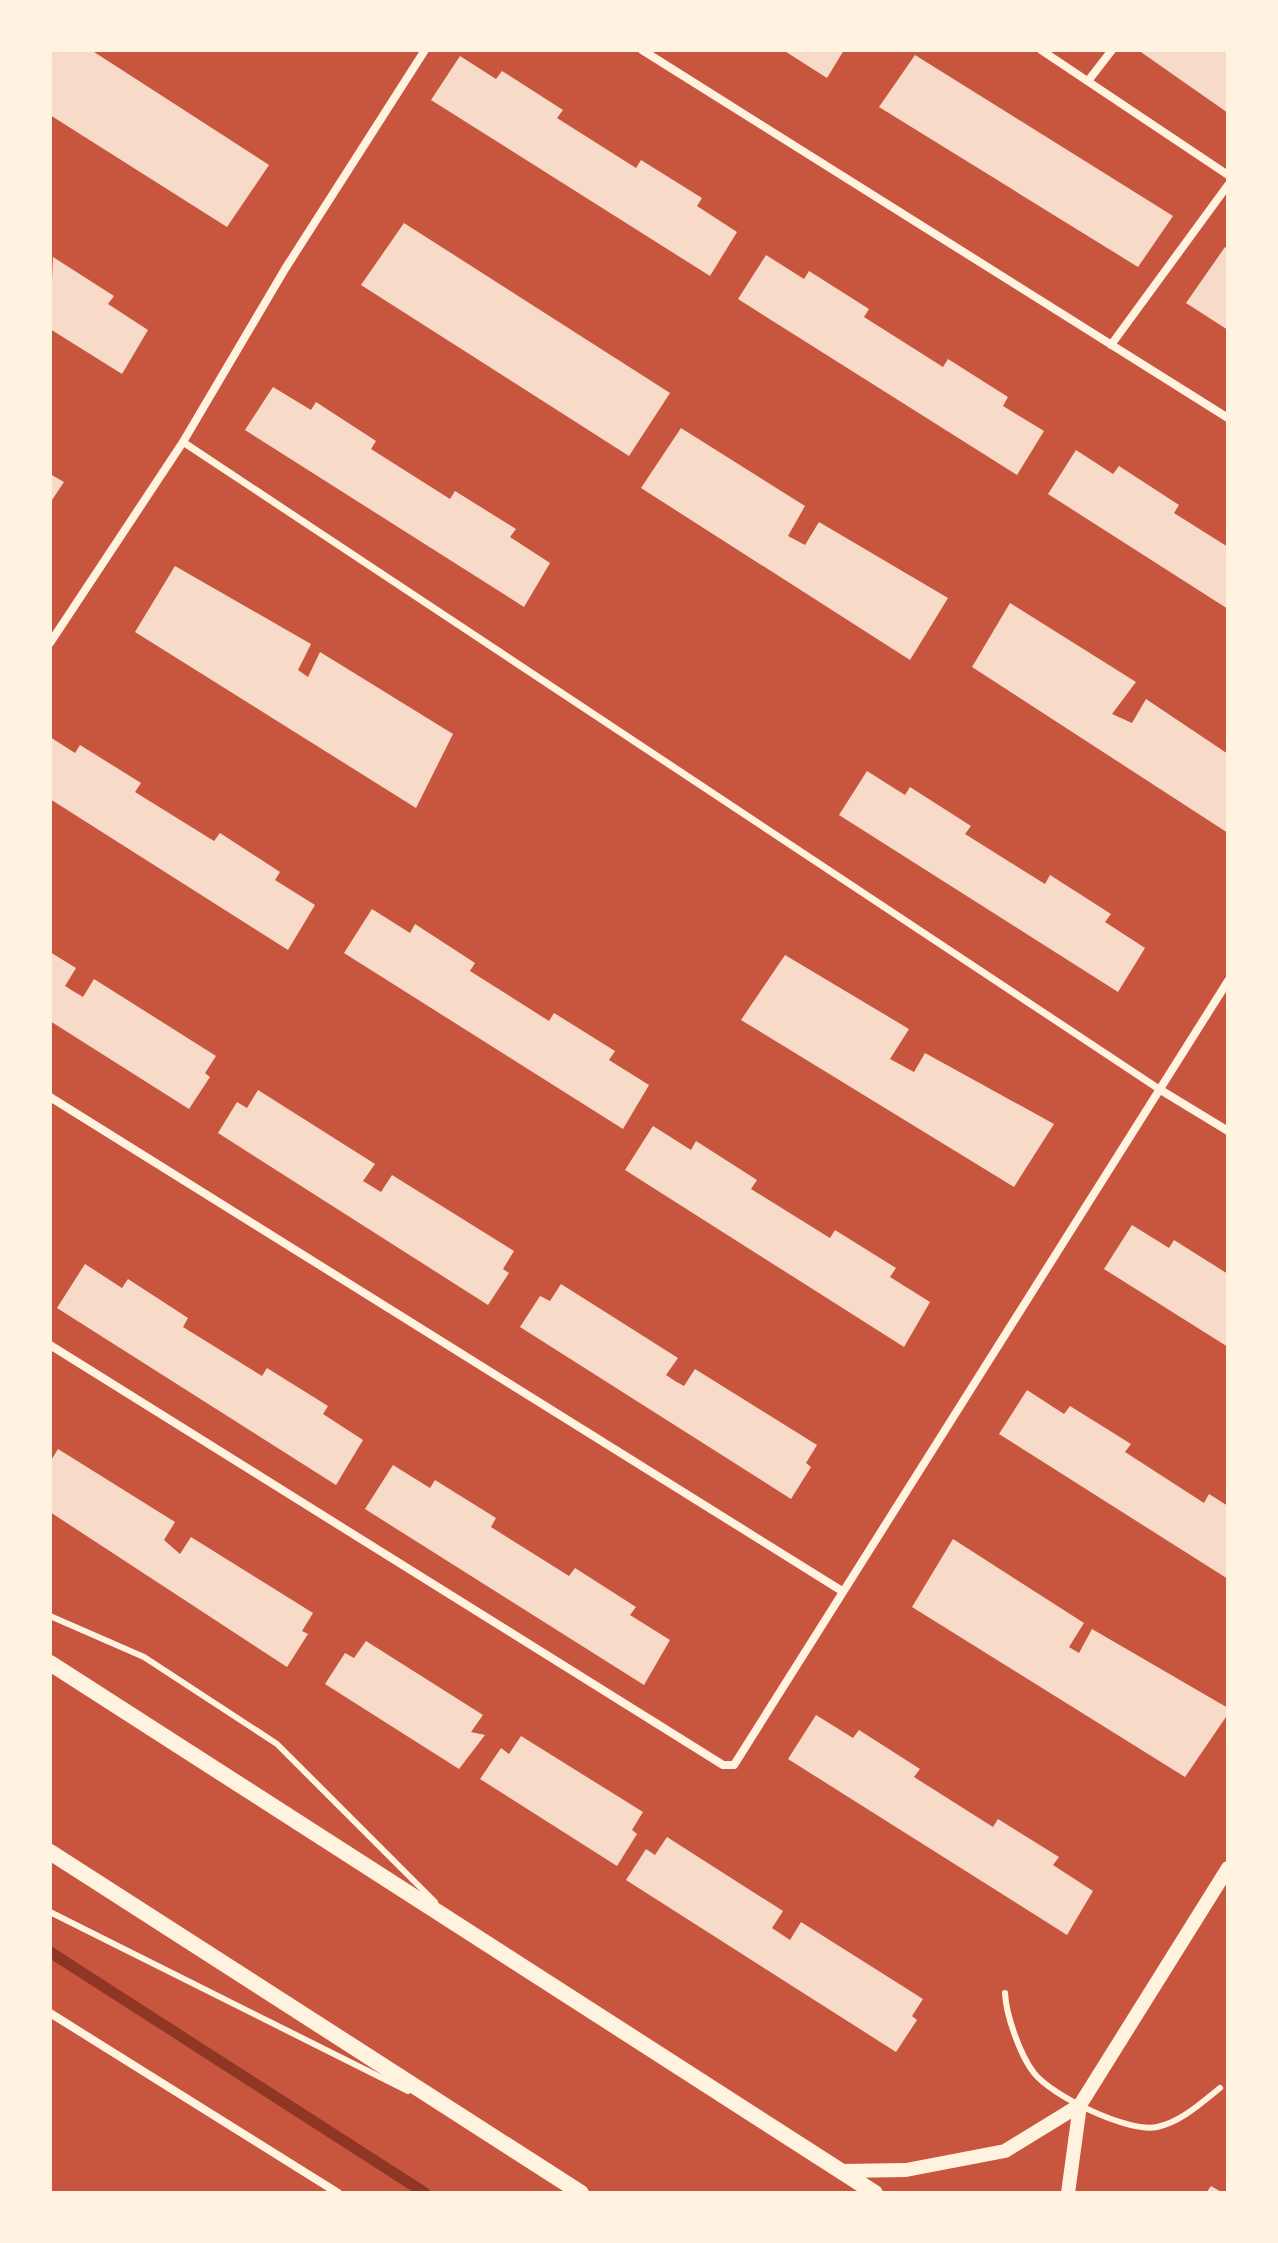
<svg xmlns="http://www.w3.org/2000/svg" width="1278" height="2243" font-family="'Archivo Narrow',sans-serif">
<rect width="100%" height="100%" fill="#c8553d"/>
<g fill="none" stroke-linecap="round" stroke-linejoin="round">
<polyline stroke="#8f3625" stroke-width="11" points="50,1952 425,2193"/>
</g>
<g fill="#f7dbc8">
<polygon points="50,50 91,50 269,165 227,227 50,115"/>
<polygon points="783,50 844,50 827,78"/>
<polygon points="1138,50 1228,50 1228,113"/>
<polygon points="915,55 1173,216 1138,267 879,107"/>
<polygon points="460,56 496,79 502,71 563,110 557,118 636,168 641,160 702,198 697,206 737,232 710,276 431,100"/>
<polygon points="404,223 670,393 629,456 361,285"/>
<polygon points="1225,247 1228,249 1228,330 1186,303"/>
<polygon points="766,255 804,279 809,271 869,309 864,317 943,367 948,359 1008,397 1003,406 1044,431 1017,475 738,299"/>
<polygon points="53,257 114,296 108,304 148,330 122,374 50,329"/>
<polygon points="273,387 311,410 316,402 376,441 371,449 450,499 455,491 516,529 510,537 550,563 524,607 245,430"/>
<polygon points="681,428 805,506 788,536 805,545 819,522 948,598 910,660 641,488"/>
<polygon points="1076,450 1113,474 1119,466 1179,505 1174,513 1228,547 1228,609 1048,494"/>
<polygon points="50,474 64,482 50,503"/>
<polygon points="175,566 311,644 298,670 308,677 320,652 453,734 416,808 135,632"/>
<polygon points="1010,603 1136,682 1112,714 1132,723 1146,699 1228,754 1228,833 972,667"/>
<polygon points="50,737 75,753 80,745 141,783 135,792 214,841 220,833 280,872 275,880 315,905 288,950 50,799"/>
<polygon points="867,771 905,795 910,787 971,826 965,834 1045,884 1050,875 1111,914 1105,922 1145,948 1118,992 839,815"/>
<polygon points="372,909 410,933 415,924 475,963 470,971 549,1021 554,1013 615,1051 609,1060 649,1085 623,1129 344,953"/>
<polygon points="50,952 76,968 65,986 73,991 83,997 94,979 216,1056 205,1073 210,1077 189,1109 50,1021"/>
<polygon points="785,955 909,1029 890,1059 914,1072 925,1053 1054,1124 1014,1187 741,1020"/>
<polygon points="258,1090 375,1164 363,1181 381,1192 392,1175 514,1251 503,1269 509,1273 488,1305 218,1133 237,1102 247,1108"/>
<polygon points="653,1126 691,1150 696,1141 757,1180 751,1189 830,1238 835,1230 896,1268 890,1277 930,1302 904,1347 625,1170"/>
<polygon points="1132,1225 1169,1248 1174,1240 1228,1274 1228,1347 1104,1269"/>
<polygon points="85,1264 122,1288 128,1279 188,1318 183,1327 262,1376 267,1368 328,1406 323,1414 363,1440 336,1485 57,1308"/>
<polygon points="561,1284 678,1358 666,1375 675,1381 684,1386 695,1369 817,1445 806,1463 811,1467 791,1499 520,1327 540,1296 550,1301"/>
<polygon points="1027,1390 1064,1414 1070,1406 1131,1444 1125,1452 1204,1503 1209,1494 1228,1506 1228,1579 999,1434"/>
<polygon points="58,1449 175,1522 164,1540 180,1554 191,1537 313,1613 302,1631 308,1634 287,1667 50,1512 50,1462"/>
<polygon points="393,1465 430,1488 435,1480 496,1518 491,1527 569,1576 575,1568 636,1607 630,1615 670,1640 644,1685 365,1509"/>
<polygon points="953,1539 1084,1623 1069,1647 1079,1653 1092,1629 1228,1708 1228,1714 1185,1777 912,1607"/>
<polygon points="366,1641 483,1715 471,1732 485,1735 459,1769 325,1684 345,1653 354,1658"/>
<polygon points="816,1715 853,1738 859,1730 920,1769 914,1777 993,1827 998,1819 1059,1857 1053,1865 1093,1891 1067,1935 788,1759"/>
<polygon points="521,1736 643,1812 632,1830 637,1834 617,1866 480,1779 501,1748 509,1754"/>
<polygon points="667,1837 783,1911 772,1928 790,1940 801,1922 923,1999 912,2016 917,2020 896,2052 626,1880 646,1849 655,1855"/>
<polygon points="1211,2186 1223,2193 1206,2193"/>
</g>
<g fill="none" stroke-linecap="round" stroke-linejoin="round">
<g stroke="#fff3e0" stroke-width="6">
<polyline points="50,1616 144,1657 277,1744 435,1902"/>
<polyline points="50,1912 408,2091"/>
<path d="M1005,1993C1006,2015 1020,2055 1034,2073C1052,2096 1128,2133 1157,2127C1181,2122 1201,2103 1220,2088"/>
</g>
<polyline stroke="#fff3e0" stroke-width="7" points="183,442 1159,1089"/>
<g stroke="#fff3e0" stroke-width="8">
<polyline points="642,50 1228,418"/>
<polyline points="1041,50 1228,175"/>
<polyline points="1088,81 1112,50"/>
<polyline points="1111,345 1228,185"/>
<polyline points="50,643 183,442 285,269 425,50"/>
<polyline points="1159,1089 1228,1131"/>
<polyline points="50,1097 842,1591"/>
<polyline points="50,1345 723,1765 734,1765 1228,981"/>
<polyline points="50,2013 338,2193"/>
</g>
<g stroke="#fff3e0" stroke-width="14">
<polyline points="841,2171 906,2170 1005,2151 1080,2105"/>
<polyline points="1068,2193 1080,2105 1228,1868"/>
</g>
<g stroke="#fff3e0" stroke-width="16">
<polyline points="50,1663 875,2193"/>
<polyline points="50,1852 581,2193"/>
</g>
</g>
<rect width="1278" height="2243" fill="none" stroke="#fff3e0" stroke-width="104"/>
</svg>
